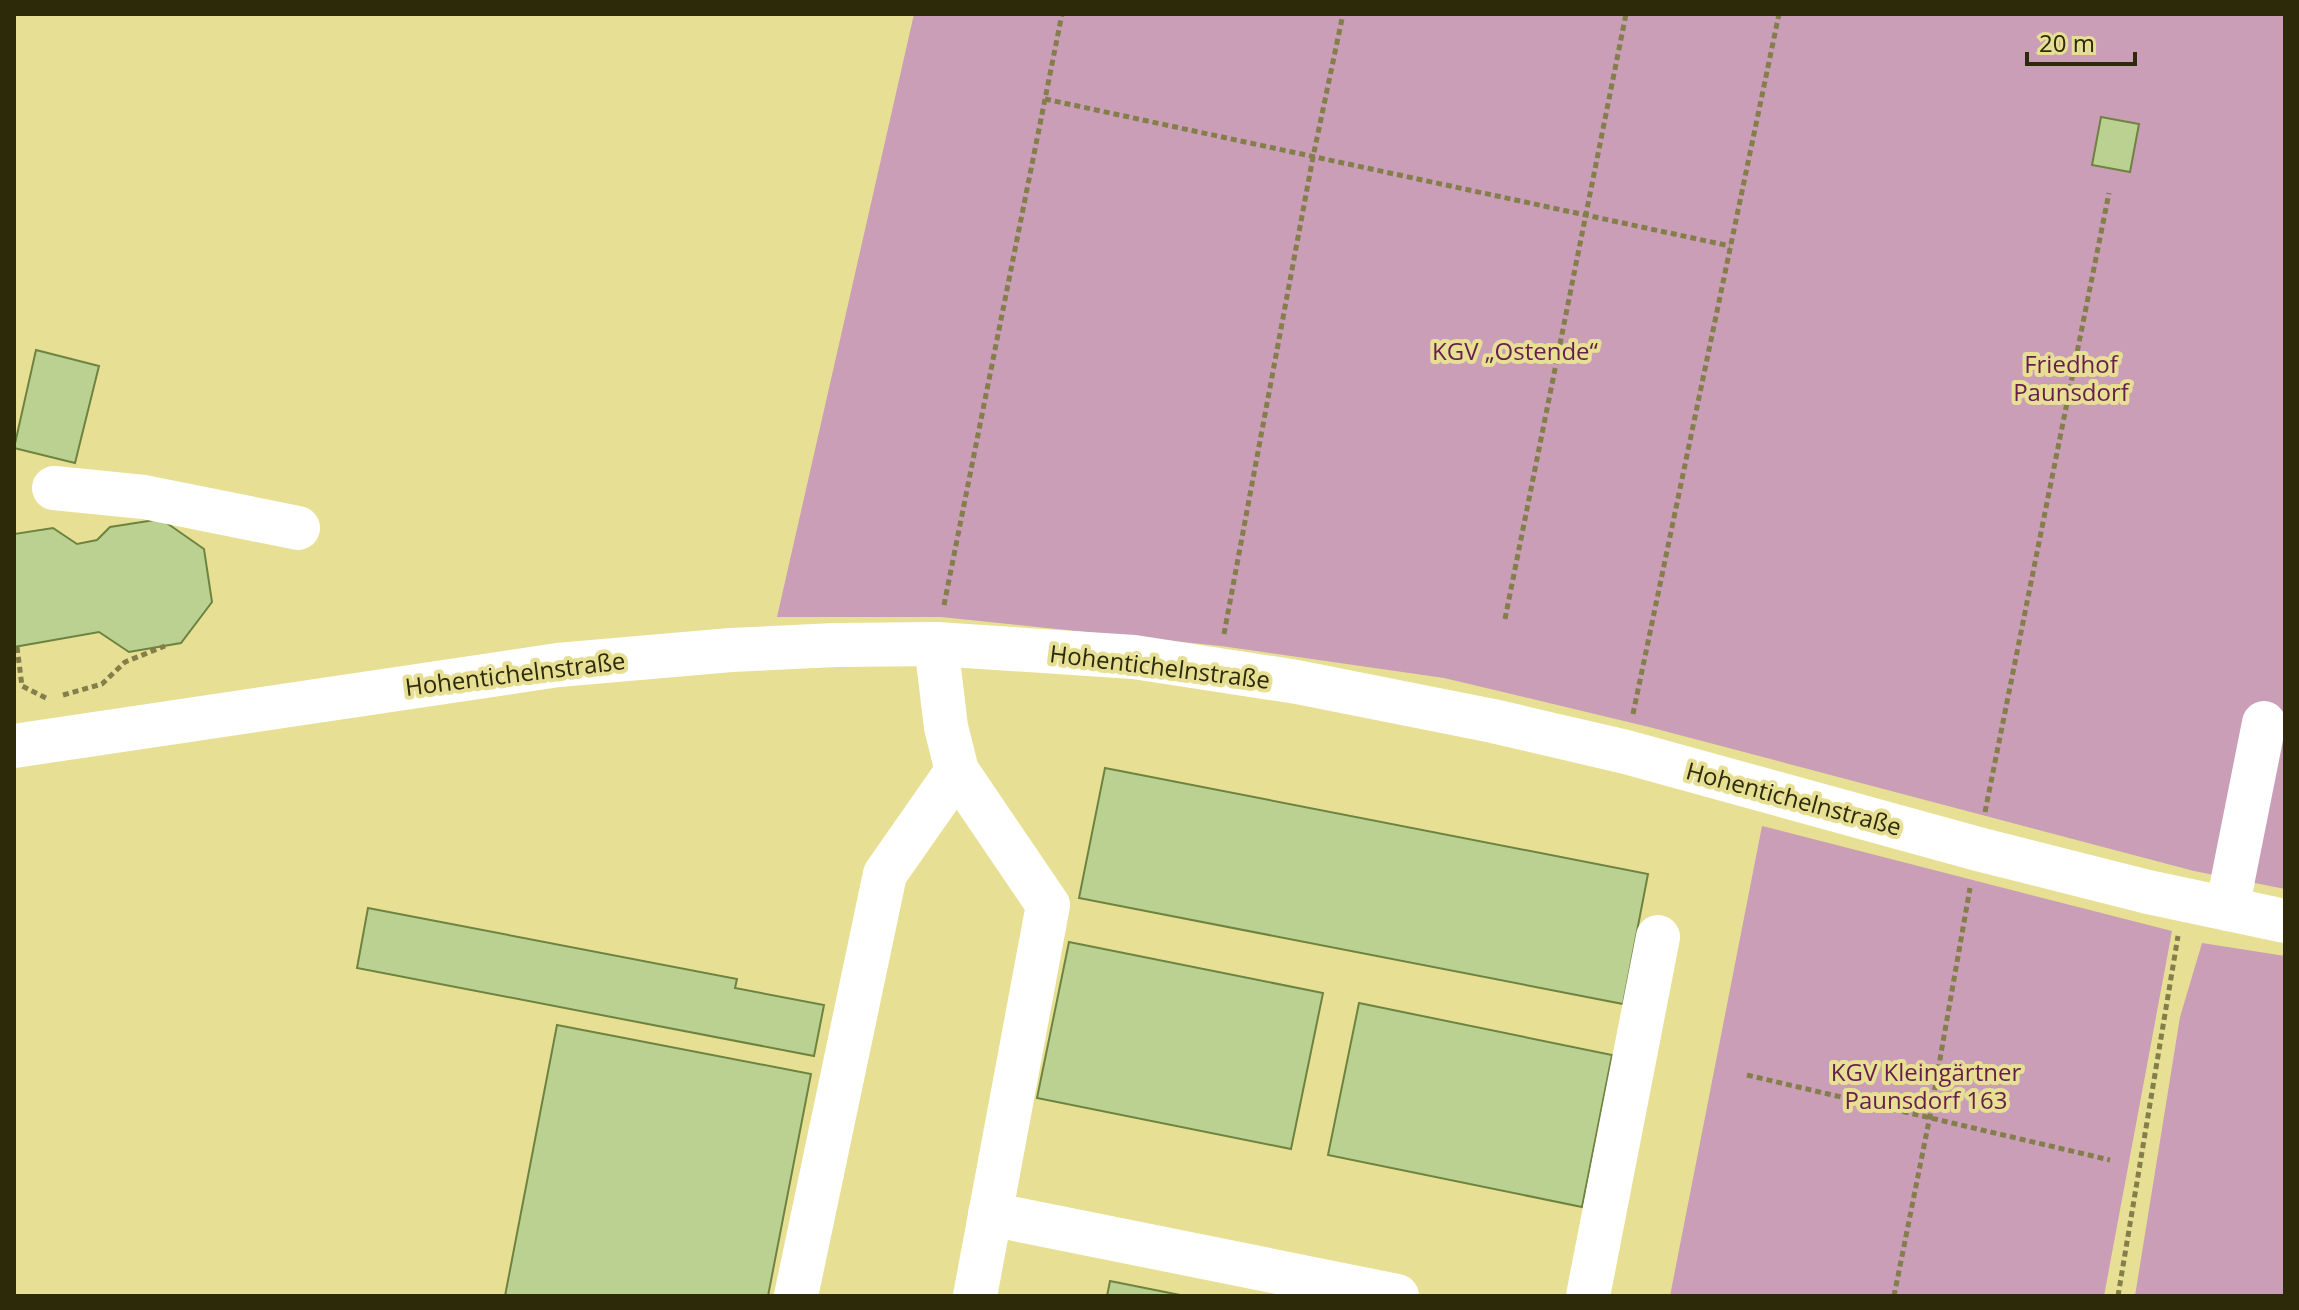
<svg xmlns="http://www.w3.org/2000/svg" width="2299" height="1310" font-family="'Open Sans',sans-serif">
<rect width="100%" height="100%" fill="#e7e094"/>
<g fill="#c99eb6">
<polygon points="914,14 2285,14 2285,889 2194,871 1649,727 1444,678 1221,646 941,617 777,617"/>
<polygon points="1762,826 2172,931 2104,1296 1670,1296"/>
<polygon points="2202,943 2285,956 2285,1296 2135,1296 2180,1017"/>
</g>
<g fill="#bbd191" stroke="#6e8340" stroke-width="2">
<polygon points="2101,117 2139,124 2130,172 2092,165"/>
<polygon points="36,350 99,366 75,463 14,448"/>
<polygon points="161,519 204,549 212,602 181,643 129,652 99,632 14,647 14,534 53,528 77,544 97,540 110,527"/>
<polygon points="1105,768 1648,874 1623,1004 1079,898"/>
<polygon points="368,908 737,979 735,988 824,1005 814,1056 357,968"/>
<polygon points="1069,942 1323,993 1291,1149 1037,1098"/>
<polygon points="1359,1003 1612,1055 1582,1207 1328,1155"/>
<polygon points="557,1025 811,1074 768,1296 505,1296"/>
<polygon points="1110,1281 1185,1296 1107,1296"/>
</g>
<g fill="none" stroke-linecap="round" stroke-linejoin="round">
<g stroke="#837e4a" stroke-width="5" stroke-dasharray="6 4" stroke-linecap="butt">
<polyline points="1045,99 1730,246"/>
<polyline points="944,605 1062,14"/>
<polyline points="1505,619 1626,14"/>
<polyline points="1224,634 1313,157 1343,14"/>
<polyline points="17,647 22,686 48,699"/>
<polyline points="63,695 102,684 125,662 165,646"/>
<polyline points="1633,714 1779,14"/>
<polyline points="1985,812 2109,193"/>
<polyline points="1747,1075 2110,1160"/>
<polyline points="1894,1296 1930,1116 1970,888"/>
<polyline points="2118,1296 2178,936"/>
</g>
<g stroke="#fff" stroke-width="44">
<polyline points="54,488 144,497 298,528"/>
<polyline points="936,644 946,727 957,771 1048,905 975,1296"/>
<polyline points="2227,909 2264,723"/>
<polyline points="990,1214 1397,1296"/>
<polyline points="796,1296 885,874 957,771"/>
<polyline points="1588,1296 1658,937"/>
</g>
<polyline stroke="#fff" stroke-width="44" points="14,746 558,665 731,650 835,645 936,644 1134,657 1297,682 1493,721 1626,752 1978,849 2148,892 2285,921"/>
</g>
<g text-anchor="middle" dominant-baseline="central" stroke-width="8" stroke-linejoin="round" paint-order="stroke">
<g font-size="24" fill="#671e4e" stroke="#e7e094">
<text x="1515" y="350">KGV „Ostende“</text>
<text x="2071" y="363">Friedhof<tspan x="2071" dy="28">Paunsdorf</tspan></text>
<text x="1926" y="1071">KGV Kleingärtner<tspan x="1926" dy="28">Paunsdorf 163</tspan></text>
</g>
<g font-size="24" fill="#2d2a0a" stroke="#e7e094">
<text transform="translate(1160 666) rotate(7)">Hohentichelnstraße</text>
<text transform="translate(515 673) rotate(-7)">Hohentichelnstraße</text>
<text transform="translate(1794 798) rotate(15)">Hohentichelnstraße</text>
</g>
</g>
<rect width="2299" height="1310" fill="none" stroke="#2d2a0a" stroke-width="32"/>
<path d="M2027 52v12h108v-12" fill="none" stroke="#2d2a0a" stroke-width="4"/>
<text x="2039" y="52" font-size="24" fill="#2d2a0a" stroke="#e7e094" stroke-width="6" paint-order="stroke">20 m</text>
</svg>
